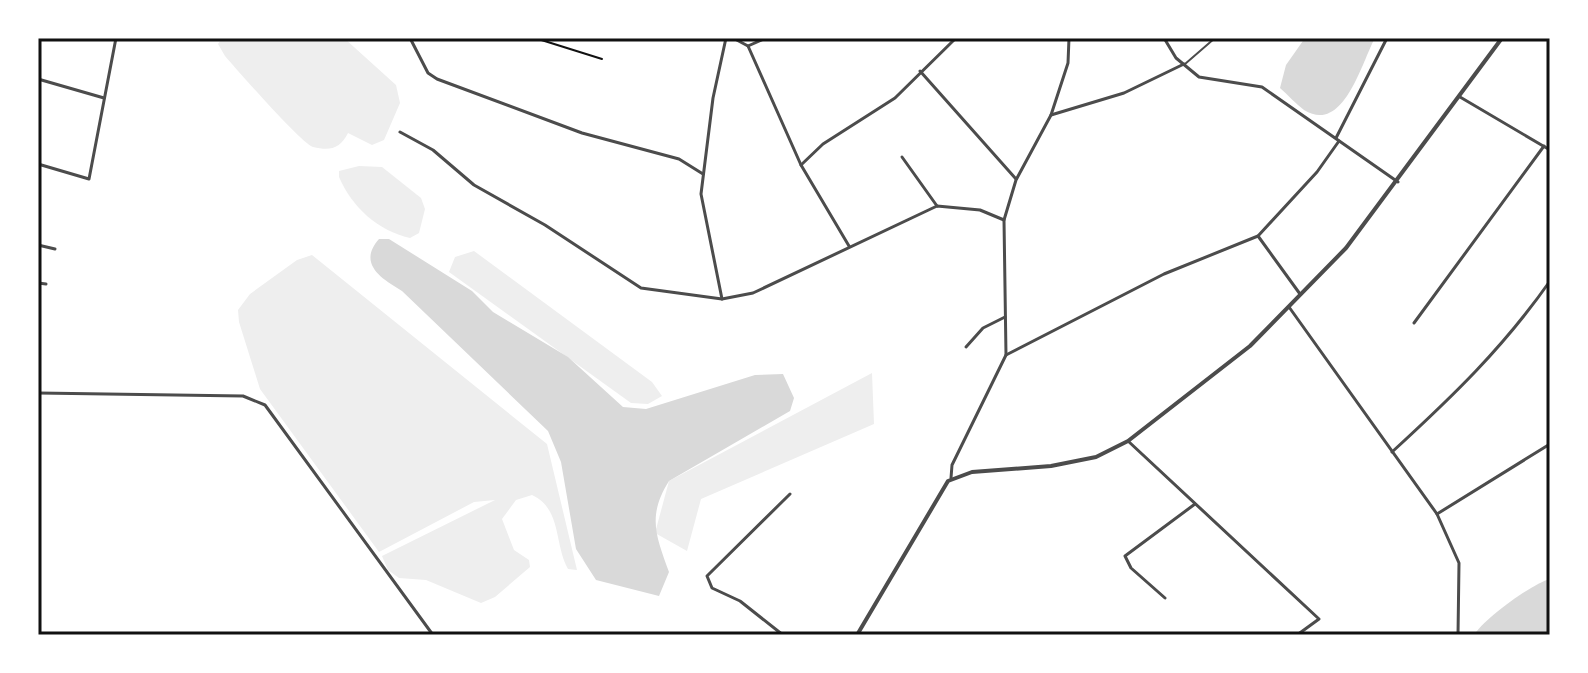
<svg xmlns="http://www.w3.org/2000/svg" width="1588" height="673" font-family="Commissioner,sans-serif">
<rect width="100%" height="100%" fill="#fff"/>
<g fill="#eee">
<path d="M222,38H344L396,85L400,103L384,140L372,145L348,133C340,149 330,151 313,147C302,144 237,70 225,56L218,44Z"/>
<path d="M359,166L382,167L421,198L425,209L419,233L410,238C378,231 352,207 339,177V171Z"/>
<polygon points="474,251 652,382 662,396 648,404 631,403 449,272 455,257"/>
<path d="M312,255L547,444L577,570L568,569C554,544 562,509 532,495L516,500L502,519L514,550L529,560L530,567L495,597L481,603L426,580L399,578L388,570L382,556L495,500L474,502L379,552L260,389L239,322L238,310L250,294L297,260Z"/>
<polygon points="872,373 874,424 701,499 687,551 655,533 669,481"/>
</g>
<g fill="#d9d9d9">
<path d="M1305,38H1375C1362,61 1344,135 1304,110C1296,104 1288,95 1280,88L1286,65Z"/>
<path d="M379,239H389L472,291L493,312L568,357L623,407L646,409L755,375L783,374L794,398L790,411L669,481C647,516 656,536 669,572L659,596L596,580L576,549L561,462L548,431L402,291C382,279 357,264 379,239Z"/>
<path d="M1550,579V635H1474C1483,620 1531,584 1550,579Z"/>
</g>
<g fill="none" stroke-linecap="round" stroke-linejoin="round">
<polyline stroke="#111" stroke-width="2" points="535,38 602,59"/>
<polyline stroke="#4c4c4c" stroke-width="2" points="1185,64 1215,38"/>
<g stroke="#4c4c4c" stroke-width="3">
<polyline points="410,38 428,73 437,79 582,133 679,159 703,174"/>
<polyline points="733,38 748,46 766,38"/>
<polyline points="1164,38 1176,58 1199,77 1262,87 1398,182"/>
<polyline points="748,46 801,165 849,246"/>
<polyline points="920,71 1016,179"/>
<polyline points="38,79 104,98"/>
<polyline points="1460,97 1550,150"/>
<polyline points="1051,115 1124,93 1184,64"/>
<polyline points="400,132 433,150 474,185 545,225 641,288 722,299 753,293 937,206 980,210 1004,220"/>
<polyline points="1336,138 1387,38"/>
<polyline points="902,157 937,206"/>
<polyline points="38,164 89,179 116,38"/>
<polyline points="801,165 823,144 895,98 956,38"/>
<polyline points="1258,236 1300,294"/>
<polyline points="38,245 55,249"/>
<polyline points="38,283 46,284"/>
<polyline points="722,299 701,194 713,98 726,38"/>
<polyline points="1289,307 1437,514 1459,563 1458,635"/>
<polyline points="1414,323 1544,146"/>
<polyline points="966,347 983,328 1005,317"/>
<polyline points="1006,355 1164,274 1258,236 1317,172 1339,141"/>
<polyline points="38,393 243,396 265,405 433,635"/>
<polyline points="1128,441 1319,619 1297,635"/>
<path d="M1392,452C1452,397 1503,348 1550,281"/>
<polyline points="951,478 952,465 1006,355 1004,220 1016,180 1051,115 1068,63 1069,38"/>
<polyline points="1437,514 1550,444"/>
<polyline points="1165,598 1131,568 1125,556 1195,504"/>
<polyline points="783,635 740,601 712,588 707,576 790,494"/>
</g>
<polyline stroke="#4c4c4c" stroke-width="4" points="857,635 948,481 972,472 1051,466 1096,457 1128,441 1250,346 1346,248 1502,38"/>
</g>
<rect width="1588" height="673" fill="none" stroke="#ffffff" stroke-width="80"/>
<rect x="40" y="40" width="1508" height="593" fill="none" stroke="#111" stroke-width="3"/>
</svg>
